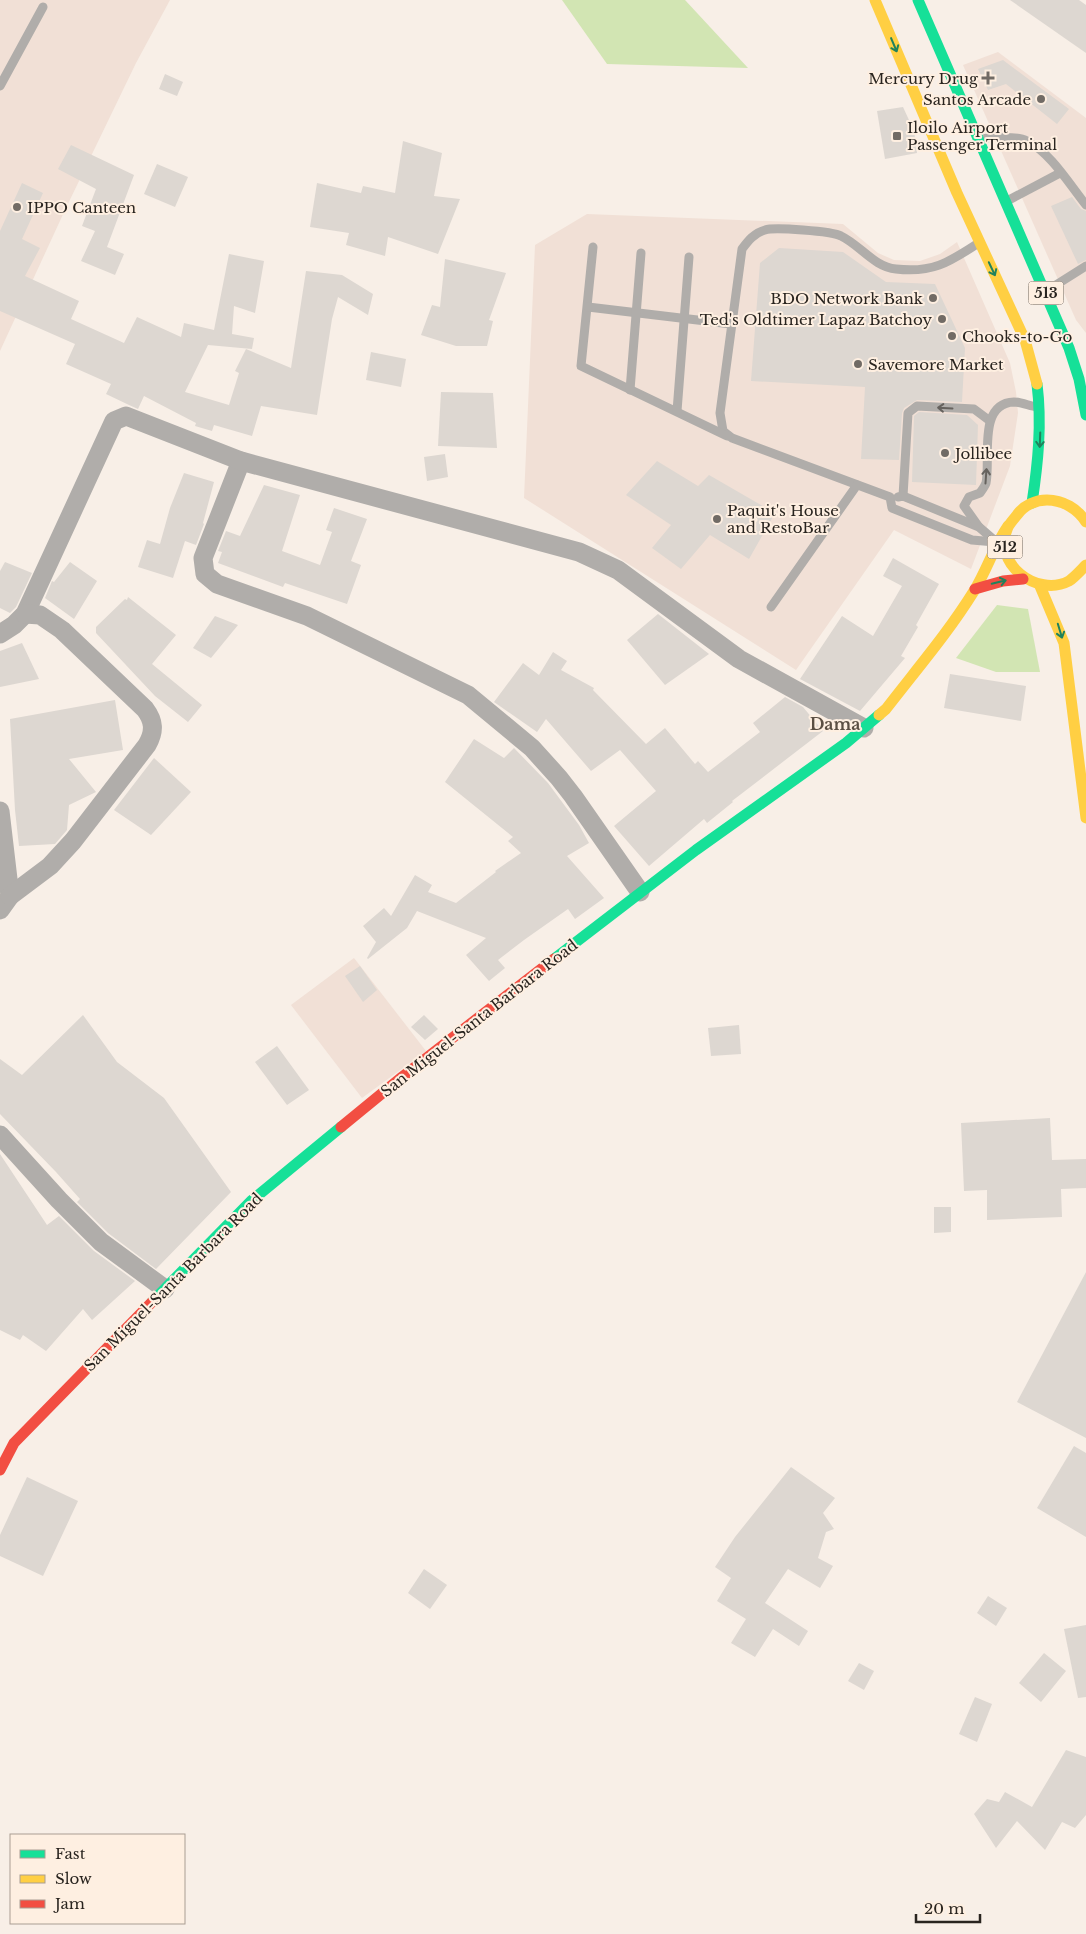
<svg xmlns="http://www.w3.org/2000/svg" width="1086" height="1934" font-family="'Libre Baskerville',serif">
<rect width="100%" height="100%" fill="#f8efe7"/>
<g fill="#f1e0d6">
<polygon points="0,0 170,0 136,63 65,210 0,351"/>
<polygon points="998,52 1086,118 1086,333 1076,320 963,65"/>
<polygon points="587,214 843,224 878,253 894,260 920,261 940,254 957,242 1010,363 1016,392 1018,413 1010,466 971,569 894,530 796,670 524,498 535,245"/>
<polygon points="354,958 426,1051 362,1098 291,1005"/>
</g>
<g fill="#d2e5b3">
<polygon points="562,0 685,0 748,68 607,64"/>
<polygon points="997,605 1028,609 1040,672 996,672 956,658"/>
</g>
<g fill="#ddd7d1">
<polygon points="1010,0 1079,0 1086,5 1086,53"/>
<polygon points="1003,60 1069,109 1057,124 1006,84 988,90 978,69"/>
<polygon points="165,74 183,82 177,96 159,89"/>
<polygon points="903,107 914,131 917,153 885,159 877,111"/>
<polygon points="403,141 442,153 434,196 460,199 438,254 388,237 385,256 346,245 349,233 310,227 317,183 361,193 363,186 395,193"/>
<polygon points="71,145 134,175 107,247 124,254 115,275 81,261 95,231 82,226 96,189 58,169"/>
<polygon points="157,164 188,177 175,207 144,194"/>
<polygon points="22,183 43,193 22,239 40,248 25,276 79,301 71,319 124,343 137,317 181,337 184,323 214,330 229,254 264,261 255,313 234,306 232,334 254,338 252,349 208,345 185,392 229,405 239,373 235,371 246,349 291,368 306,271 342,275 373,294 368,315 338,297 332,319 317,415 261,406 252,436 214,425 212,431 195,426 196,423 144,396 138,409 129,405 106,394 111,384 66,364 75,344 0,311 0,231"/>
<polygon points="1072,197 1081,209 1086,211 1086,260 1078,264 1051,206"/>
<polygon points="779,248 843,252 886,282 935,284 965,348 962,402 917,400 904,408 902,413 899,460 861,459 865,387 751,381 760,263"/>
<polygon points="445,259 506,273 489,320 493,321 487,346 456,346 421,335 432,305 440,307"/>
<polygon points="371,352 406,359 401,387 366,380"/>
<polygon points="441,392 493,393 497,448 438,446"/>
<polygon points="919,412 967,415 978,425 976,485 912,482 914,416"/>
<polygon points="445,454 448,477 427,481 424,457"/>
<polygon points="657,461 698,486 709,475 775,513 749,559 710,535 681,569 652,548 671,525 626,495"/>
<polygon points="184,473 214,482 203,523 204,524 196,545 185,541 173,578 138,567 147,540 160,544 170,508"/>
<polygon points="264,485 300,495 282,551 320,565 332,532 326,530 334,508 367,519 351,561 361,565 347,604 285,583 283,587 218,563 222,552 218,551 226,531 240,536"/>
<polygon points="893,558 939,584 916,625 918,627 901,656 905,658 860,711 800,679 842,616 873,636 902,586 883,576"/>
<polygon points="5,562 32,573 16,607 10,613 0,608 0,571"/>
<polygon points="70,562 97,581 74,619 45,598 52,581 54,582"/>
<polygon points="128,597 176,635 152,664 202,705 188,722 155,696 96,633 96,627 125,599 127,600"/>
<polygon points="658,614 709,654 665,685 627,640"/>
<polygon points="215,616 238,625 211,658 193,648"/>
<polygon points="22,643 39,679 0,687 0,651"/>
<polygon points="553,652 567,661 561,670 594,688 593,690 646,744 665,728 695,764 698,761 708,772 760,732 753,723 785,697 803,707 823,731 732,801 733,802 707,823 704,819 649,866 614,826 656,791 620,750 591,771 546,719 537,732 494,702 523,663 539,675"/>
<polygon points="950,674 1026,686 1021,721 944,708"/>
<polygon points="115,700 123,750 69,759 96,792 69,805 67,830 55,844 19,846 15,810 10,719"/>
<polygon points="474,739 504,758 514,748 548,783 579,825 589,843 567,856 604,898 575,919 568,909 524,940 498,960 505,968 489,981 466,955 486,938 417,911 407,928 368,959 367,958 376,942 363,926 384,908 391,916 415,875 432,885 428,892 456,903 496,872 495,871 521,853 508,841 513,837 445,782"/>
<polygon points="154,758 191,792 151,835 114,810"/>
<polygon points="360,966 377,990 363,1002 345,976"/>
<polygon points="83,1015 117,1062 164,1098 231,1192 156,1269 108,1233 77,1202 80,1199 56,1172 0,1114 0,1059 22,1075"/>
<polygon points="424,1015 438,1029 425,1040 411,1027"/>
<polygon points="739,1025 741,1054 711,1056 708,1028"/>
<polygon points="277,1046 309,1090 287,1105 255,1062"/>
<polygon points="1050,1118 1052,1160 1086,1159 1086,1188 1061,1189 1062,1217 987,1220 987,1190 964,1191 961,1123"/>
<polygon points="0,1154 47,1225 59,1216 94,1251 135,1281 92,1320 83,1309 46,1351 23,1335 20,1340 0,1330"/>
<polygon points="934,1207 951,1207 951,1232 934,1233"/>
<polygon points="1086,1272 1086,1438 1017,1402"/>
<polygon points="1074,1446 1086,1453 1086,1537 1037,1508"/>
<polygon points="791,1467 835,1498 823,1513 834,1529 826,1532 818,1558 833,1566 820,1588 788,1569 765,1603 808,1631 799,1646 773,1629 755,1657 731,1643 746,1619 717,1601 731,1578 715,1567 735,1537"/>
<polygon points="27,1477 78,1501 43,1576 0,1556 0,1535"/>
<polygon points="424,1569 447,1585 430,1609 408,1593"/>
<polygon points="988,1596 1007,1608 996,1626 977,1613"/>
<polygon points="1086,1625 1086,1697 1078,1698 1064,1629"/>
<polygon points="1044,1653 1066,1671 1041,1702 1019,1683"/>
<polygon points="859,1663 874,1671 864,1690 848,1681"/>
<polygon points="975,1697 992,1704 977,1742 959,1734"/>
<polygon points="1066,1750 1086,1757 1086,1815 1075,1828 1062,1822 1045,1850 1017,1821 996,1848 974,1814 987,1799 999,1802 1005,1792 1032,1807"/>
</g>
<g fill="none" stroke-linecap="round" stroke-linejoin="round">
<g stroke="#b0adaa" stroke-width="9">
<polyline points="0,86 43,7"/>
<path d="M980,139C992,137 1017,136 1027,141C1051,153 1069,184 1086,205"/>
<polyline points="1007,201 1060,173"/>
<path d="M977,244C948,263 932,273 896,269C874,267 860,245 841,236C832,231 774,227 765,230C754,233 748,241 742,249L720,413L723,431L732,438L890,497L892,508L972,540L995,542"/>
<polyline points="593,247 581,366 727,436"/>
<polyline points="1048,290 1086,266"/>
<polyline points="588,307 731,324"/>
<polyline points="630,390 641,253"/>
<polyline points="677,411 689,257"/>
<polyline points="903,496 908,413 917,406 974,409 990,421"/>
<polyline points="898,497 903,496 979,527 994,540"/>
<path d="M979,527L964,506L969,497L980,493C982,490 985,486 986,483C991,460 977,403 1014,402C1021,402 1030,406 1037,407"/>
<polyline points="771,607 857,485"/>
</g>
<g stroke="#b0adaa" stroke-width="19">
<polyline points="241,461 203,558 205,574 217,584 307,616 468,695 532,748 559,778 573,796 640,892"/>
<polyline points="0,634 14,625 25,614 114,421 126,416 241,461 579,552 618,570 739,659 864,728"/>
<polyline points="0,811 10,896 0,910"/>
<path d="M10,896L50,866L73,841L147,745C155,731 154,721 145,709L62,630L40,615L25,614"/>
<polyline points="0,1135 59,1200 101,1242 165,1289"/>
</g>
<g stroke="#16e098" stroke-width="11">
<polyline points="918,0 1069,348 1079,379 1086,415"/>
<path d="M1032,503C1038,463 1042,424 1037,384"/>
<polyline points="554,959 696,850 846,743 879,715"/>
<polyline points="152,1302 251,1201 341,1127"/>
</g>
<g stroke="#ffcf43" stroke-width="11">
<polyline points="875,0 957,193 1025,340 1037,384"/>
<path d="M1086,522C1078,509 1063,500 1047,500C1036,500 1024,505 1017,515C1014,519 1010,523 1008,527C991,563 1037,598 1069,581C1075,577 1081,570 1086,565"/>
<polyline points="1040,586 1064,643 1086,818"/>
<path d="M879,715L886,709C916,670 948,633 974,591C987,570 994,546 1008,526"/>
</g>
<g stroke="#f24e42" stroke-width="11">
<polyline points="975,589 1003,581 1023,579"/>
<polyline points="341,1127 402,1077 554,959"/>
<polyline points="0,1470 14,1443 152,1302"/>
</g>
</g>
<defs><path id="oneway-shaft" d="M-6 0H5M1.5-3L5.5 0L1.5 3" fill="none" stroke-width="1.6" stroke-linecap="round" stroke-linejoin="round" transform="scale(1.25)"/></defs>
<g stroke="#20825c">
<use href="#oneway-shaft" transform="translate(894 45) rotate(67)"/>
<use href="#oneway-shaft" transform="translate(992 269) rotate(65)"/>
<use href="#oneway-shaft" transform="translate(1040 440) rotate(92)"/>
<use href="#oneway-shaft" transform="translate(999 582) rotate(-14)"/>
<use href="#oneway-shaft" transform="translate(1060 631) rotate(73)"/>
</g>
<g stroke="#66625e">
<use href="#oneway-shaft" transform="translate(945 408) rotate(-177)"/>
<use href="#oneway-shaft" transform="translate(986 476) rotate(-86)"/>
</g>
<g fill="#716b65" stroke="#feefe1" stroke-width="2">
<path d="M985.5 70.5h5v5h5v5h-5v5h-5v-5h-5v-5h5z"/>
<circle cx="1041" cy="99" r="5"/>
<rect x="892" y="131" width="10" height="10" rx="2.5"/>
<circle cx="17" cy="207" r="5"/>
<circle cx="933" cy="298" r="5"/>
<circle cx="942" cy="319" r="5"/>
<circle cx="952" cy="336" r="5"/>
<circle cx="858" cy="364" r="5"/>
<circle cx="945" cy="453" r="5"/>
<circle cx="717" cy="519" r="5"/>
</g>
<g text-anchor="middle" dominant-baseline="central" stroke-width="4" stroke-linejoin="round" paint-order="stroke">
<g fill="#feefe1" stroke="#696159" stroke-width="1">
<rect x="1028.5" y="281.5" width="35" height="23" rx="4"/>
<rect x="987.5" y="535.5" width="35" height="23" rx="4"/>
</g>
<g font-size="14" font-weight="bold" fill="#29241f">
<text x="1046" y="293">513</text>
<text x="1005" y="547">512</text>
</g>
<g font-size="15" fill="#29241f" stroke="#feefe1" text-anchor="start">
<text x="978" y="78" text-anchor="end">Mercury Drug</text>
<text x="1031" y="99" text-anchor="end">Santos Arcade</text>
<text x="907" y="127">Iloilo Airport<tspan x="907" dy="17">Passenger Terminal</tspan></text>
<text x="27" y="207">IPPO Canteen</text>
<text x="923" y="298" text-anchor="end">BDO Network Bank</text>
<text x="932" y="319" text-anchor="end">Ted's Oldtimer Lapaz Batchoy</text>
<text x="962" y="336">Chooks-to-Go</text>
<text x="868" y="364">Savemore Market</text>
<text x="955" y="453">Jollibee</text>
<text x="727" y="510">Paquit's House<tspan x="727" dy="17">and RestoBar</tspan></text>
</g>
<g font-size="15" fill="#29241f" stroke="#feefe1">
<text transform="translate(479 1018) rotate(-38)">San Miguel-Santa Barbara Road</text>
<text transform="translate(173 1282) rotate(-45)">San Miguel-Santa Barbara Road</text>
</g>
<g font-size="16" font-weight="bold" fill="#5b4f43" stroke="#feefe1">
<text x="835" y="724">Dama</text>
</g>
</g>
<rect x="10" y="1834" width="175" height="90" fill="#feefe1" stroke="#a99e93"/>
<rect x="20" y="1850" width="25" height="8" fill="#16e098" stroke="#a99e93"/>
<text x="55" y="1859" font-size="15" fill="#29241f">Fast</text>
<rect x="20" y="1875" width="25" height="8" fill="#ffcf43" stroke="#a99e93"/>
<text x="55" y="1884" font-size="15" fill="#29241f">Slow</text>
<rect x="20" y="1900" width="25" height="8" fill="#f24e42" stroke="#a99e93"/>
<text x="55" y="1909" font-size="15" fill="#29241f">Jam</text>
<path d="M916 1914v8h64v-8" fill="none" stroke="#29241f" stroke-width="2.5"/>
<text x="924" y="1914" font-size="15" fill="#29241f" stroke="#feefe1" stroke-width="4" paint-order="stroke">20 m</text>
</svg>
